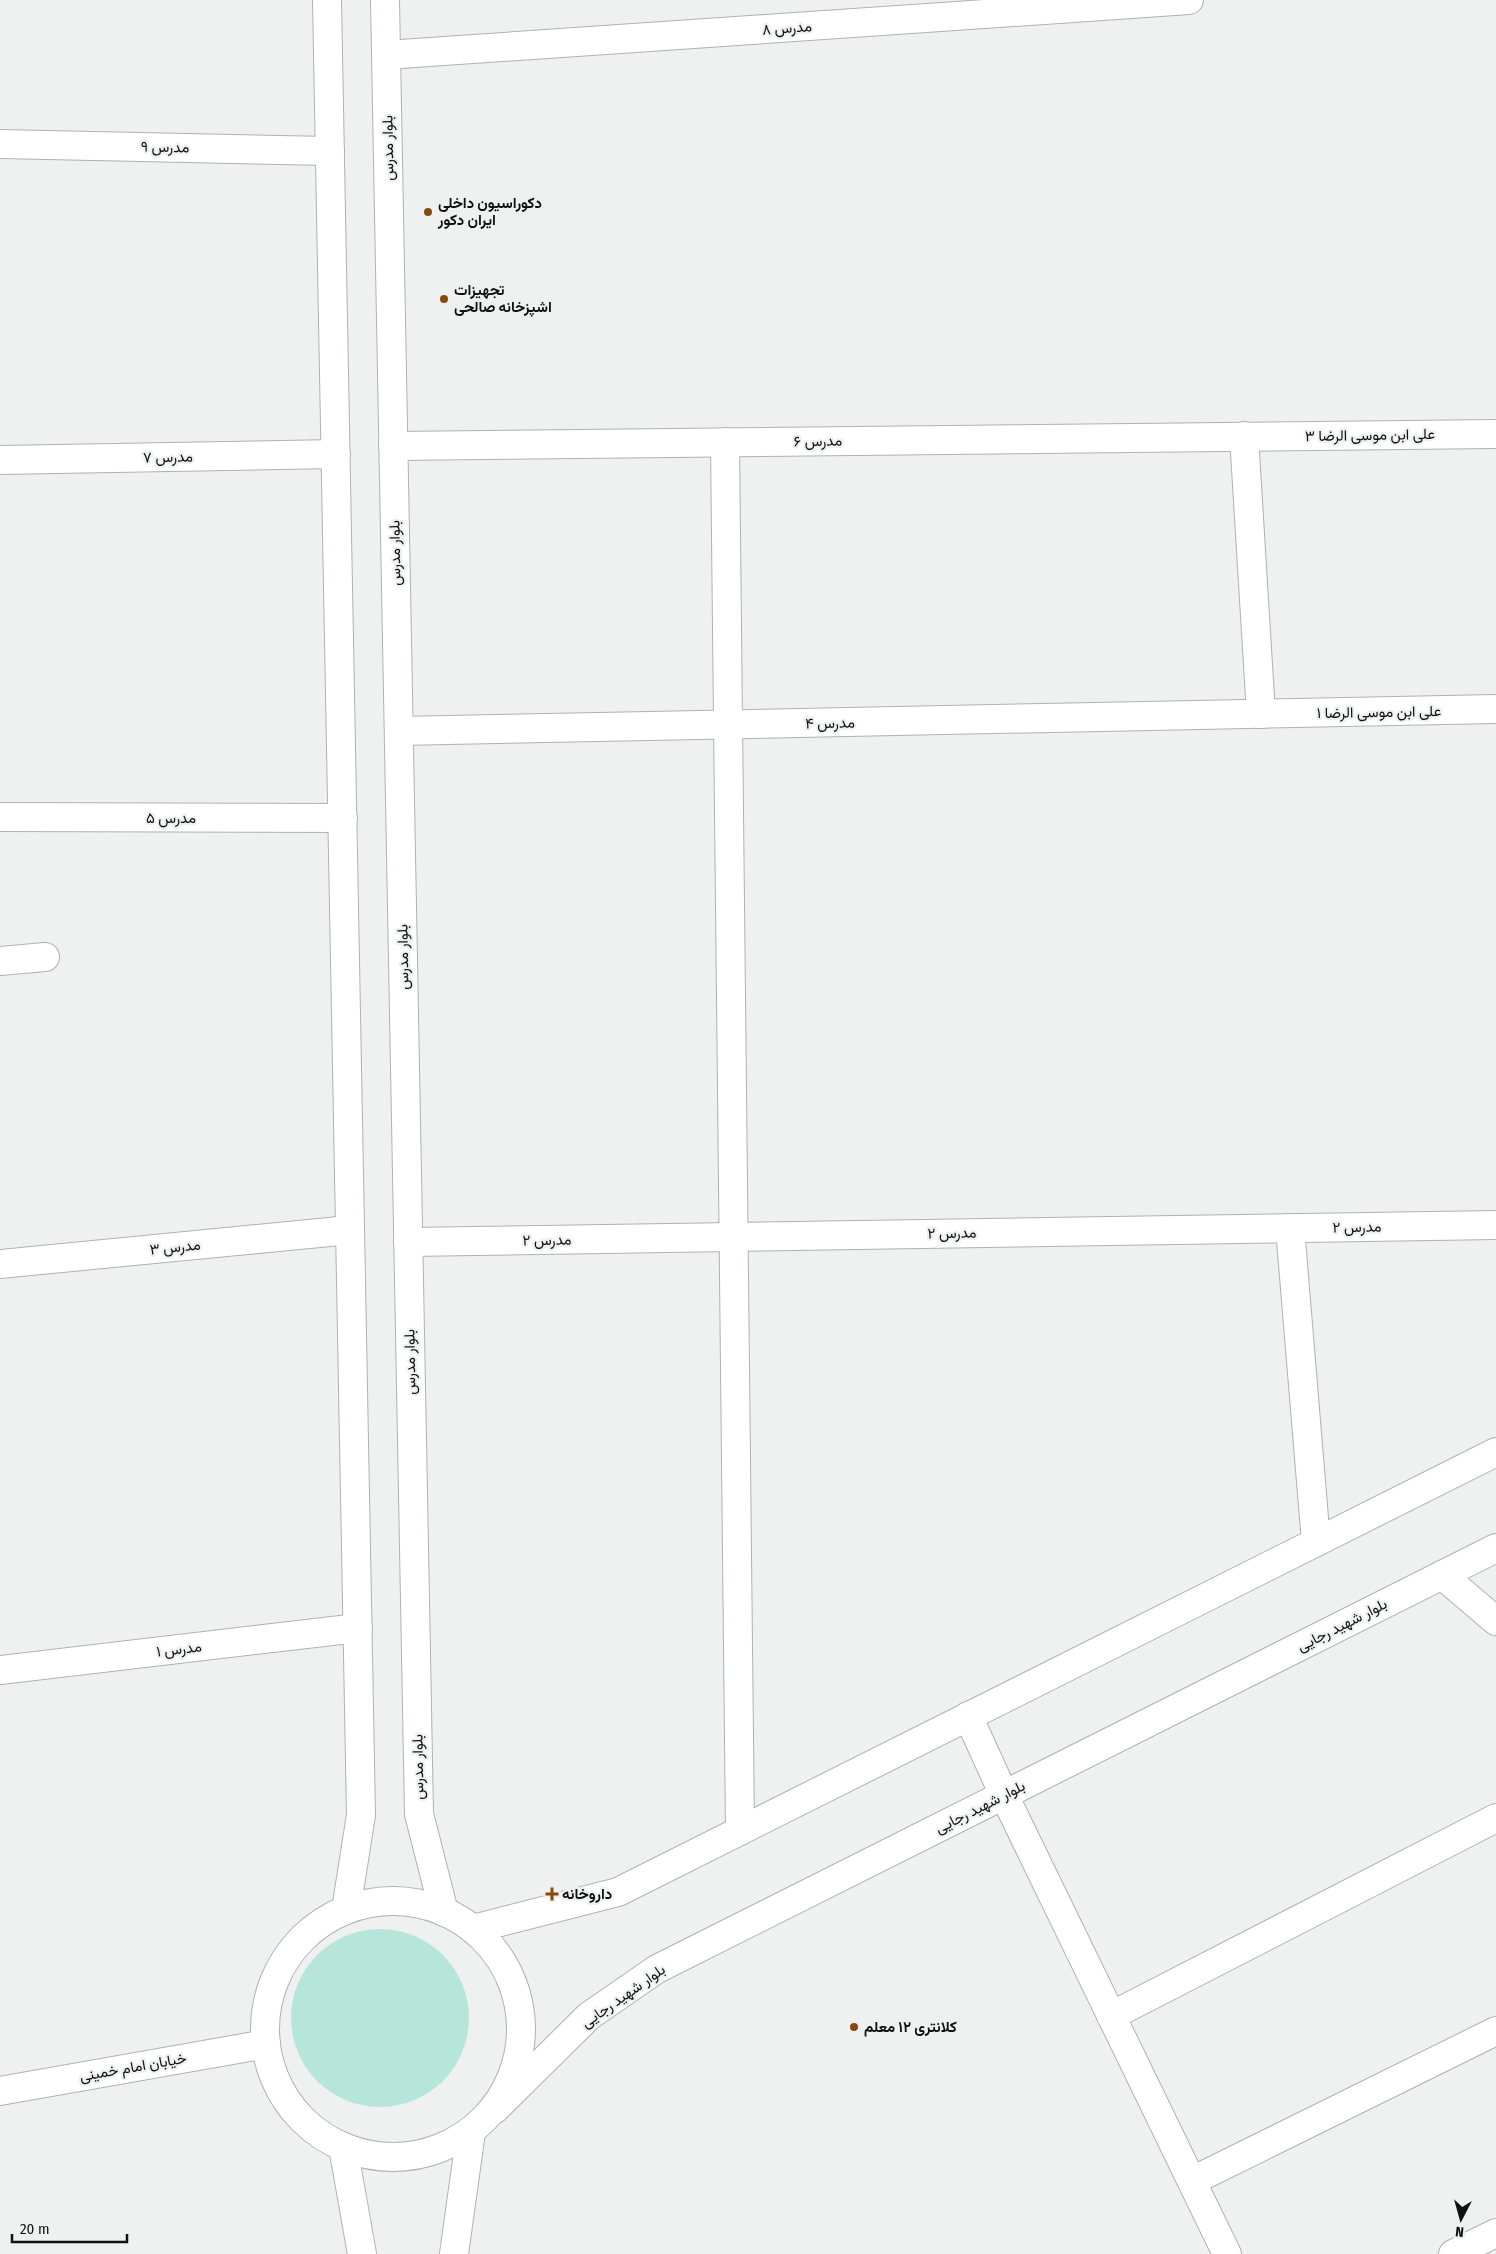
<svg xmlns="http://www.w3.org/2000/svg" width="1496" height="2254" font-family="'Fira Sans Condensed',Vazirmatn,sans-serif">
<rect width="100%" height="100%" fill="#eef1f0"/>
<circle fill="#b6e6d9" cx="380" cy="2018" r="89"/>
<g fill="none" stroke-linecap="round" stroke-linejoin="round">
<g stroke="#afb2b1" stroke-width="30">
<g id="street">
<polyline points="386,55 1189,0"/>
<polyline points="0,144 330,151"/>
<polyline points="1244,436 1261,714"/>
<polyline points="725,442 740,1831"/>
<polyline points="393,446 1496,434"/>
<polyline points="0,460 336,454"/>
<polyline points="399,731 1496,709"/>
<polyline points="0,817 343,818"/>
<polyline points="0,961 45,957"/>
<polyline points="1290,1228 1316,1542"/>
<polyline points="408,1242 1496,1225"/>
<polyline points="0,1264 350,1230"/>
<polyline points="0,1670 358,1628"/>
<polyline points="1004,1795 1227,2254"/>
<polyline points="1111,2016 1496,1818"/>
<polyline points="1192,2181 1496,2031"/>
<polyline points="1453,2254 1496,2233"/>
</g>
</g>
<g stroke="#afb2b1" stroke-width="30">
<g id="secondary">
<polyline points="327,0 361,1815 346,1910"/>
<polyline points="385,0 419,1814 444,1912"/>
<polyline points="1442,1575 1496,1621"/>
<polyline points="968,1716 1004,1795"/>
<circle cx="393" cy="2029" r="128"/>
<polyline points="473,1929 618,1892 1496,1452"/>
<polyline points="0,2091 266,2044"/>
<polyline points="495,2109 589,2016 657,1969 1496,1548"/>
<polyline points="343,2147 362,2254"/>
<polyline points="454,2254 471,2132"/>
</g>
</g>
<use href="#street" stroke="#fff" stroke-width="28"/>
<use href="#secondary" stroke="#fff" stroke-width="28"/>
</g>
<g fill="#884910" stroke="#eef1f0" stroke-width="2">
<circle cx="428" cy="212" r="5"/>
<circle cx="444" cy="299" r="5"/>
<path d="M549.5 1886.5h5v5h5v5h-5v5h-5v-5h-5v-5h5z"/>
<circle cx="854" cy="2027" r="5"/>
</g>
<g text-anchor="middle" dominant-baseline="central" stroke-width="4.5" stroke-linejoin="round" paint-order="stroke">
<g font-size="15" fill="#101111" stroke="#eef1f0">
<text transform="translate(787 28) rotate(-4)">مدرس ۸</text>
<text transform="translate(165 147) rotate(1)">مدرس ۹</text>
<text transform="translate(388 148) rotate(-91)">بلوار مدرس</text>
<text transform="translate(1370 435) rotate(-1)">علی ابن موسی الرضا ۳</text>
<text transform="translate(818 441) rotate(-1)">مدرس ۶</text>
<text transform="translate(168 457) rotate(-1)">مدرس ۷</text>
<text transform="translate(395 553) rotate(-91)">بلوار مدرس</text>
<text transform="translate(1379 712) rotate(-1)">علی ابن موسی الرضا ۱</text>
<text transform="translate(830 723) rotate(-1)">مدرس ۴</text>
<text x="171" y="818">مدرس ۵</text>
<text transform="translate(403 957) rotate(-91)">بلوار مدرس</text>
<text transform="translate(1357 1227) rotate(-1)">مدرس ۲</text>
<text transform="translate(952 1233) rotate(-1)">مدرس ۲</text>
<text transform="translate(547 1240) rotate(-1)">مدرس ۲</text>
<text transform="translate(175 1247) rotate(-6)">مدرس ۳</text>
<text transform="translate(410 1362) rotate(-91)">بلوار مدرس</text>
<text transform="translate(1342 1625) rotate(-27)">بلوار شهید رجایی</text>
<text transform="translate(179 1649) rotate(-7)">مدرس ۱</text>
<text transform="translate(418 1767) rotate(-91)">بلوار مدرس</text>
<text transform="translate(980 1807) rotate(-27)">بلوار شهید رجایی</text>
<text transform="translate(623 1996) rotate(-35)">بلوار شهید رجایی</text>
<text transform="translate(133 2067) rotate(-10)">خیابان امام خمینی</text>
</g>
<g font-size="15" font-weight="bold" fill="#101111" stroke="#eef1f0" text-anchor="start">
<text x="438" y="203">دکوراسیون داخلی<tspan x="438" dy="17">ایران دکور</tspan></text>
<text x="454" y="290">تجهیزات<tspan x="454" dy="17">اشپزخانه صالحی</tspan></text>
<text x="562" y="1894">داروخانه</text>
<text x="864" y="2027">کلانتری ۱۲ معلم</text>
</g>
</g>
<g transform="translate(1461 2219) rotate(186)" stroke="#eef1f0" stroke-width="4" paint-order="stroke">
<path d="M0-4L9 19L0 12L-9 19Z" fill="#101111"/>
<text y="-8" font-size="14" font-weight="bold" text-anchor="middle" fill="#101111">N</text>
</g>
<path d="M12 2234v8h115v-8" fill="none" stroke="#101111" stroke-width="2.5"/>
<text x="20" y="2234" font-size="15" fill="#101111" stroke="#eef1f0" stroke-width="4" paint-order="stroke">20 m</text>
</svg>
